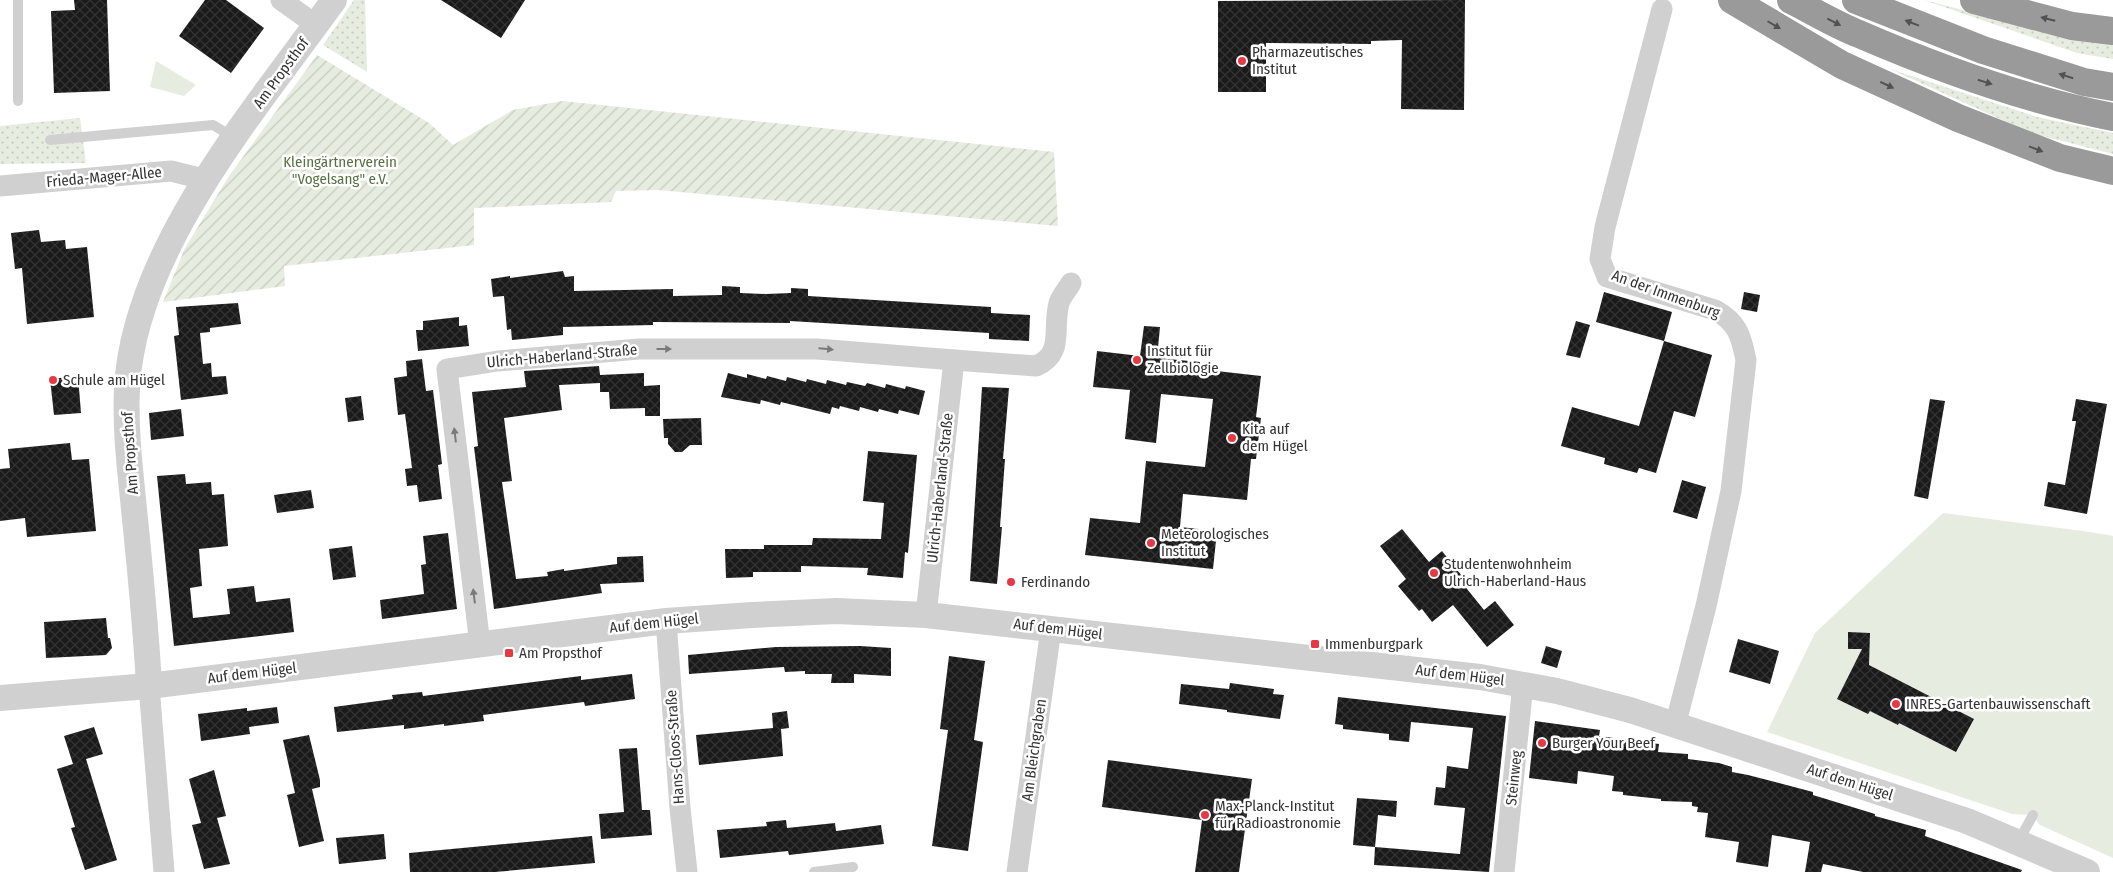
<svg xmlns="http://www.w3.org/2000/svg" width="2113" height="872" font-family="'Fira Sans Condensed',sans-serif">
<defs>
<pattern id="grass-dots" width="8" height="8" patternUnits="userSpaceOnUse" patternTransform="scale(1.25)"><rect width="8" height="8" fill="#e6ecdf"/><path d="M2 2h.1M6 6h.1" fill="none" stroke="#c6cbc0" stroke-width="1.8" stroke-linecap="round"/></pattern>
<pattern id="garden-furrows" width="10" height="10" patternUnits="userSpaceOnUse" patternTransform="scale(1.25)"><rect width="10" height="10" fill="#e6ecdf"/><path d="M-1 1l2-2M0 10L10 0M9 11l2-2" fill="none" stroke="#c6cbc0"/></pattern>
<pattern id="building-cross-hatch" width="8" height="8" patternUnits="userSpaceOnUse" patternTransform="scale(1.25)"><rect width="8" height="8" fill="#1a1a1a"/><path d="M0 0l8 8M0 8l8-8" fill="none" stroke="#333"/></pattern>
</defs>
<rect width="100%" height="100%" fill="#fff"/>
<g fill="url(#grass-dots)">
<polygon points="354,0 365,0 367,72 323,45"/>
<polygon points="1924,0 2067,37 2113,44 2113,59 2077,53"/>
<polygon points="1890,69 2037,117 2113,133 2113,154 2031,133"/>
<polygon points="80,118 86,163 0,164 0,126"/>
</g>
<g fill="#e6ecdf">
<polygon points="156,61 196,85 184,96 150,87"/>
<polygon points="1943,513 2090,532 2113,536 2113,858 2040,825 2032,815 2012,814 1767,732 1815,633"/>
</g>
<polygon fill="url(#garden-furrows)" points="317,55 429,123 453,145 513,110 562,101 1054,152 1058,226 658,190 616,191 611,202 474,208 474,245 284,266 285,286 163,302 185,248 229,176"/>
<g fill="url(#building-cross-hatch)">
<polygon points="74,0 107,0 110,91 54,93 51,11 75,10"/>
<polygon points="205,0 226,0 264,28 231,73 179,36"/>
<polygon points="441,0 525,0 501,38"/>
<polygon points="1465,0 1464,110 1401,109 1402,40 1371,41 1371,44 1266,43 1266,92 1218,92 1218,1"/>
<polygon points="39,230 41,242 65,240 66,249 87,247 94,317 27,324 22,268 15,269 11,233"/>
<polygon points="563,271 565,277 574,276 574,291 673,289 673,296 722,295 722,286 740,287 740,293 766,294 791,293 791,288 808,289 808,296 991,307 991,313 1030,315 1029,341 989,339 989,333 790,321 790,323 653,322 653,325 563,327 563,335 512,340 511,329 507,330 504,296 493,297 491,279 510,276 510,278"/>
<polygon points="1604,292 1672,312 1664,341 1596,322"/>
<polygon points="1744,292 1760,295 1757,312 1741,309"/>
<polygon points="238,303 241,324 210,328 210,332 200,333 203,364 211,363 212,377 226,376 228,394 181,400 174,336 179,335 176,307"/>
<polygon points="459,317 459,326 467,325 469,346 418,351 416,330 423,330 423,321"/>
<polygon points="1576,321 1590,325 1580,358 1566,355"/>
<polygon points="1144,326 1160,327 1157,358 1200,362 1199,369 1261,376 1256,417 1261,418 1256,459 1251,459 1247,500 1183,494 1180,527 1217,531 1213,569 1085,555 1090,518 1140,523 1146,461 1205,467 1213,399 1161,394 1156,443 1125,439 1130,390 1093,387 1097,351 1140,356"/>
<polygon points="1664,341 1712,355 1695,417 1674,411 1656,473 1639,468 1637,473 1604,464 1605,458 1561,446 1572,407 1639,426"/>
<polygon points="422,359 426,391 433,390 442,464 438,465 442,499 419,502 417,485 407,486 405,469 412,468 407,429 405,414 398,415 394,378 407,376 406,361"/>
<polygon points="599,366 600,375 644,373 644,386 660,385 660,416 645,416 645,408 610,409 609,392 600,392 600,383 559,385 562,410 504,418 512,481 502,482 516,579 548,576 547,572 564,569 564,571 617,564 617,557 643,556 644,582 600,584 602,593 494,609 474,447 478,446 472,392 526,387 524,371"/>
<polygon points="728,373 747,378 747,374 766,379 767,376 786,381 787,377 806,382 807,379 826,384 827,380 846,385 847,382 865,386 867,383 885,388 886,384 905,389 906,386 925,391 919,415 899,410 898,414 879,409 878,412 860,407 859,411 840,406 839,409 832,407 830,414 781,402 780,405 761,400 760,404 721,397"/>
<polygon points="78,376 81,413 54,415 50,379"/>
<polygon points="982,387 1009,388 1003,459 1005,459 1000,527 1002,527 997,584 970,581"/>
<polygon points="361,396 364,420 348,422 345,398"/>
<polygon points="1930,399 1945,401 1928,499 1914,496"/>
<polygon points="2076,399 2107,404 2087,514 2044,506 2048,482 2065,485 2076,421 2072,421"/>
<polygon points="181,409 184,436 151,440 149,413"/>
<polygon points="701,418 702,445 690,445 682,452 675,452 668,444 668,438 664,438 663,419"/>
<polygon points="70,443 72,460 89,459 96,531 27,537 25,518 0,521 0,469 10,468 8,449"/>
<polygon points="868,451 917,455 908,553 905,552 903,578 867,575 868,568 801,566 801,572 753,572 753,577 726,578 725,549 764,549 764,545 812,545 813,538 881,539 884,503 863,501"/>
<polygon points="185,474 186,484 211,482 212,495 224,494 228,546 199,549 202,586 190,588 193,618 230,614 227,589 254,586 256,602 290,598 294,632 174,646 157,476"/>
<polygon points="1682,480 1706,487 1697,519 1673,512"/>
<polygon points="311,490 314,508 277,513 274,495"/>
<polygon points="1402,529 1429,562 1442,551 1462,576 1459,579 1484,610 1495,601 1514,625 1487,647 1453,605 1432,622 1422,609 1419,611 1398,586 1406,579 1380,546"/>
<polygon points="448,533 457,609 382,619 380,600 424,594 421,565 426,564 423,536"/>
<polygon points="352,546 356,577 333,580 329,549"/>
<polygon points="106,618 108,638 110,638 112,648 106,655 46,658 44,622"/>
<polygon points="1848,632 1870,633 1869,665 1974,719 1956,752 1899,723 1898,725 1870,711 1868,714 1837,699 1862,649 1848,649"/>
<polygon points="1738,639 1779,651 1770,684 1729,672"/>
<polygon points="860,646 891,648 891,676 854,674 854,683 831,683 832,674 805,674 805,671 785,672 784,667 689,674 688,655 776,647"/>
<polygon points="1546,646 1562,651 1557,668 1541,663"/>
<polygon points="949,656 985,661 974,740 983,742 968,851 932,846 948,730 940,729"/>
<polygon points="632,674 635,699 585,706 584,702 483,715 484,721 444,726 444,724 404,729 404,725 337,732 334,707 393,699 392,695 422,692 423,696 581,676 581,680"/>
<polygon points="1230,683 1274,689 1273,694 1284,695 1280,719 1227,712 1227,710 1179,704 1181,684 1229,689"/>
<polygon points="1338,697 1506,716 1489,872 1374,865 1375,847 1460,854 1465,808 1434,805 1436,787 1445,788 1447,766 1468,769 1473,728 1411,722 1409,742 1389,740 1389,734 1343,729 1343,725 1335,724"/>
<polygon points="277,707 279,723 249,727 250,734 201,741 198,714 247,708 247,711"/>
<polygon points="787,711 789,728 781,729 783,756 699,765 696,735 773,728 772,713"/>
<polygon points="1535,721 1600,730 1599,736 1659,744 1658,752 1688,754 1688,759 1719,763 1732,767 1732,772 1748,775 1813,792 1813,795 1875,814 1875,816 1926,830 1925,836 2022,870 2021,872 1863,872 1823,864 1821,872 1805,872 1810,842 1772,835 1768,867 1736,862 1739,842 1705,837 1708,813 1697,812 1698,807 1692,806 1692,802 1661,801 1661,799 1623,795 1623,792 1612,791 1614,776 1578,771 1577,784 1529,778"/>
<polygon points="94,727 103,754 86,759 117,860 85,870 71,828 75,827 57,769 73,764 64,736"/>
<polygon points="309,735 320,780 320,787 312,789 324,841 299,847 287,795 295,793 283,740"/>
<polygon points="637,748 642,810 650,810 652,835 601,839 599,814 624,812 619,749"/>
<polygon points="1108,760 1252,779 1239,872 1195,872 1202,820 1102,807"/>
<polygon points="214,770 226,816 217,818 230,864 204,869 192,825 201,823 189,779"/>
<polygon points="1357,798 1397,801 1396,817 1378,815 1375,847 1353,845"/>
<polygon points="786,820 787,828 835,823 836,831 881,825 884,844 789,855 788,851 720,858 717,830 767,826 766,822"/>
<polygon points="384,834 386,859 339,864 336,838"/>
<polygon points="592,836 595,863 495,872 410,872 409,853"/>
</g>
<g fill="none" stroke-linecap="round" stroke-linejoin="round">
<g stroke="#d0d0d0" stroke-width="10">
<polyline points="18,0 18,101"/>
<polyline points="50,140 213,125 233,137"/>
<polyline points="2018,842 2033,815"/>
<polyline points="814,872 853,867"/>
</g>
<g stroke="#d0d0d0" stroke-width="21">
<polyline points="281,0 316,25"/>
<path d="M1662,9L1605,227L1600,259L1607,277L1715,310C1737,322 1741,335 1746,360L1731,491L1706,606L1675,726"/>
<polyline points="0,186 171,171 207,180"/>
<path d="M926,615L954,360L1036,366C1065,354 1052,328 1059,303C1061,296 1068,289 1071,283"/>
<polyline points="666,621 680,808 687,872"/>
<polyline points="480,645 447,369 498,361 639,349 817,349 954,360"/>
<polyline points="149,686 164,872"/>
<polyline points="1017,872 1051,629"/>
<polyline points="1504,872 1523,684"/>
</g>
<g stroke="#d0d0d0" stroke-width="26">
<path d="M149,686C146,627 140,568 134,509C130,469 125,429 127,388C134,249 256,109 334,0"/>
<polyline points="0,698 149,686 666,621 752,615 836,611 926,615 1480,677 1557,691 1630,710 1967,821 2087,872"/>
</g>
<g stroke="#9a9a9a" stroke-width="28">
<polyline points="1732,0 1842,65 1958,118 2060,158 2113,171"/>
<path d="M1791,0C1813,11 1836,25 1859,34C1940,69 2026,100 2113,117"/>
<polyline points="1856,0 1983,50 2084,82 2113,87"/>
<polyline points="1974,0 2072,26 2113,31"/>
</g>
</g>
<defs><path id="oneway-solid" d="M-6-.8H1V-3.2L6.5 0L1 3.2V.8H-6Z" transform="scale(1.25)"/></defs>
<g fill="#525252">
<use href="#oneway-solid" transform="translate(2048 19) rotate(-166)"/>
<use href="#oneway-solid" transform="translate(1834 22) rotate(27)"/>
<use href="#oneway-solid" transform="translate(1912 23) rotate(-159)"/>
<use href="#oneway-solid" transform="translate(1774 25) rotate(30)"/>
<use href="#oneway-solid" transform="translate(2066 76) rotate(-163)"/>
<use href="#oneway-solid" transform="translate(1985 82) rotate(17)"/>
<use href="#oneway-solid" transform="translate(1887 85) rotate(25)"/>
<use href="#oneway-solid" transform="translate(2036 149) rotate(21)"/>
</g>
<g fill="#7a7a7a">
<use href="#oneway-solid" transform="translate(664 349)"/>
<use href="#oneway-solid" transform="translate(826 349) rotate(5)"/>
<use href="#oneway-solid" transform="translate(455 435) rotate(-97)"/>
<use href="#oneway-solid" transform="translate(474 596) rotate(-97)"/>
</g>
<g fill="#e63946" stroke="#fff" stroke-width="2">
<circle cx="1242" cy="61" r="5"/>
<circle cx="1137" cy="360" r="5"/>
<circle cx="53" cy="380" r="5"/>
<circle cx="1232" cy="438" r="5"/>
<circle cx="1151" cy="543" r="5"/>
<circle cx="1434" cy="573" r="5"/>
<circle cx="1011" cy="582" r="5"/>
<rect x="1310" y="639" width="10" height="10" rx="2.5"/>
<rect x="504" y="648" width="10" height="10" rx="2.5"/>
<circle cx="1896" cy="704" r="5"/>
<circle cx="1542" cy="743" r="5"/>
<circle cx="1205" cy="815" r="5"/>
</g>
<g text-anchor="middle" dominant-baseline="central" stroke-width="5" stroke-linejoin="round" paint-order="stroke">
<g font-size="15" fill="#333" stroke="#fff" text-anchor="start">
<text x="1252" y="52">Pharmazeutisches<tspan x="1252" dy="17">Institut</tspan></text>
<text x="1147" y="351">Institut für<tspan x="1147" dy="17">Zellbiologie</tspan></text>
<text x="63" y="380">Schule am Hügel</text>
<text x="1242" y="429">Kita auf<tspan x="1242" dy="17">dem Hügel</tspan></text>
<text x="1161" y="534">Meteorologisches<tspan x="1161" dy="17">Institut</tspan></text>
<text x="1444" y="564">Studentenwohnheim<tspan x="1444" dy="17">Ulrich-Haberland-Haus</tspan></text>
<text x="1021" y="582">Ferdinando</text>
<text x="1325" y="644">Immenburgpark</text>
<text x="519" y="653">Am Propsthof</text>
<text x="1906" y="704">INRES-Gartenbauwissenschaft</text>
<text x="1552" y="743">Burger Your Beef</text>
<text x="1215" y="806">Max-Planck-Institut<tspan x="1215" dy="17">für Radioastronomie</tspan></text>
</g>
<g font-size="15" fill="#333" stroke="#fff">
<text transform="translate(281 73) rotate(-54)">Am Propsthof</text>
<text transform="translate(104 177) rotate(-5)">Frieda-Mager-Allee</text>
<text transform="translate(1666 294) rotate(20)">An der Immenburg</text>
<text transform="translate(562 356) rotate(-5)">Ulrich-Haberland-Straße</text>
<text transform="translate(130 453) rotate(-94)">Am Propsthof</text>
<text transform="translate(940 488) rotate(-84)">Ulrich-Haberland-Straße</text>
<text transform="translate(654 623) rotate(-6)">Auf dem Hügel</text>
<text transform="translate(1058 629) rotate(7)">Auf dem Hügel</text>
<text transform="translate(252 673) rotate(-7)">Auf dem Hügel</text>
<text transform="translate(1460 675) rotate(7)">Auf dem Hügel</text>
<text transform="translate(675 747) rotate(-94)">Hans-Cloos-Straße</text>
<text transform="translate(1034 750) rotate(-82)">Am Bleichgraben</text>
<text transform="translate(1514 778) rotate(-84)">Steinweg</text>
<text transform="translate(1850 782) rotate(18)">Auf dem Hügel</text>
</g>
<g font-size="15" fill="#56703f" stroke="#fff">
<text x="340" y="162">Kleingärtnerverein<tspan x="340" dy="17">"Vogelsang" e.V.</tspan></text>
</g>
</g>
</svg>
